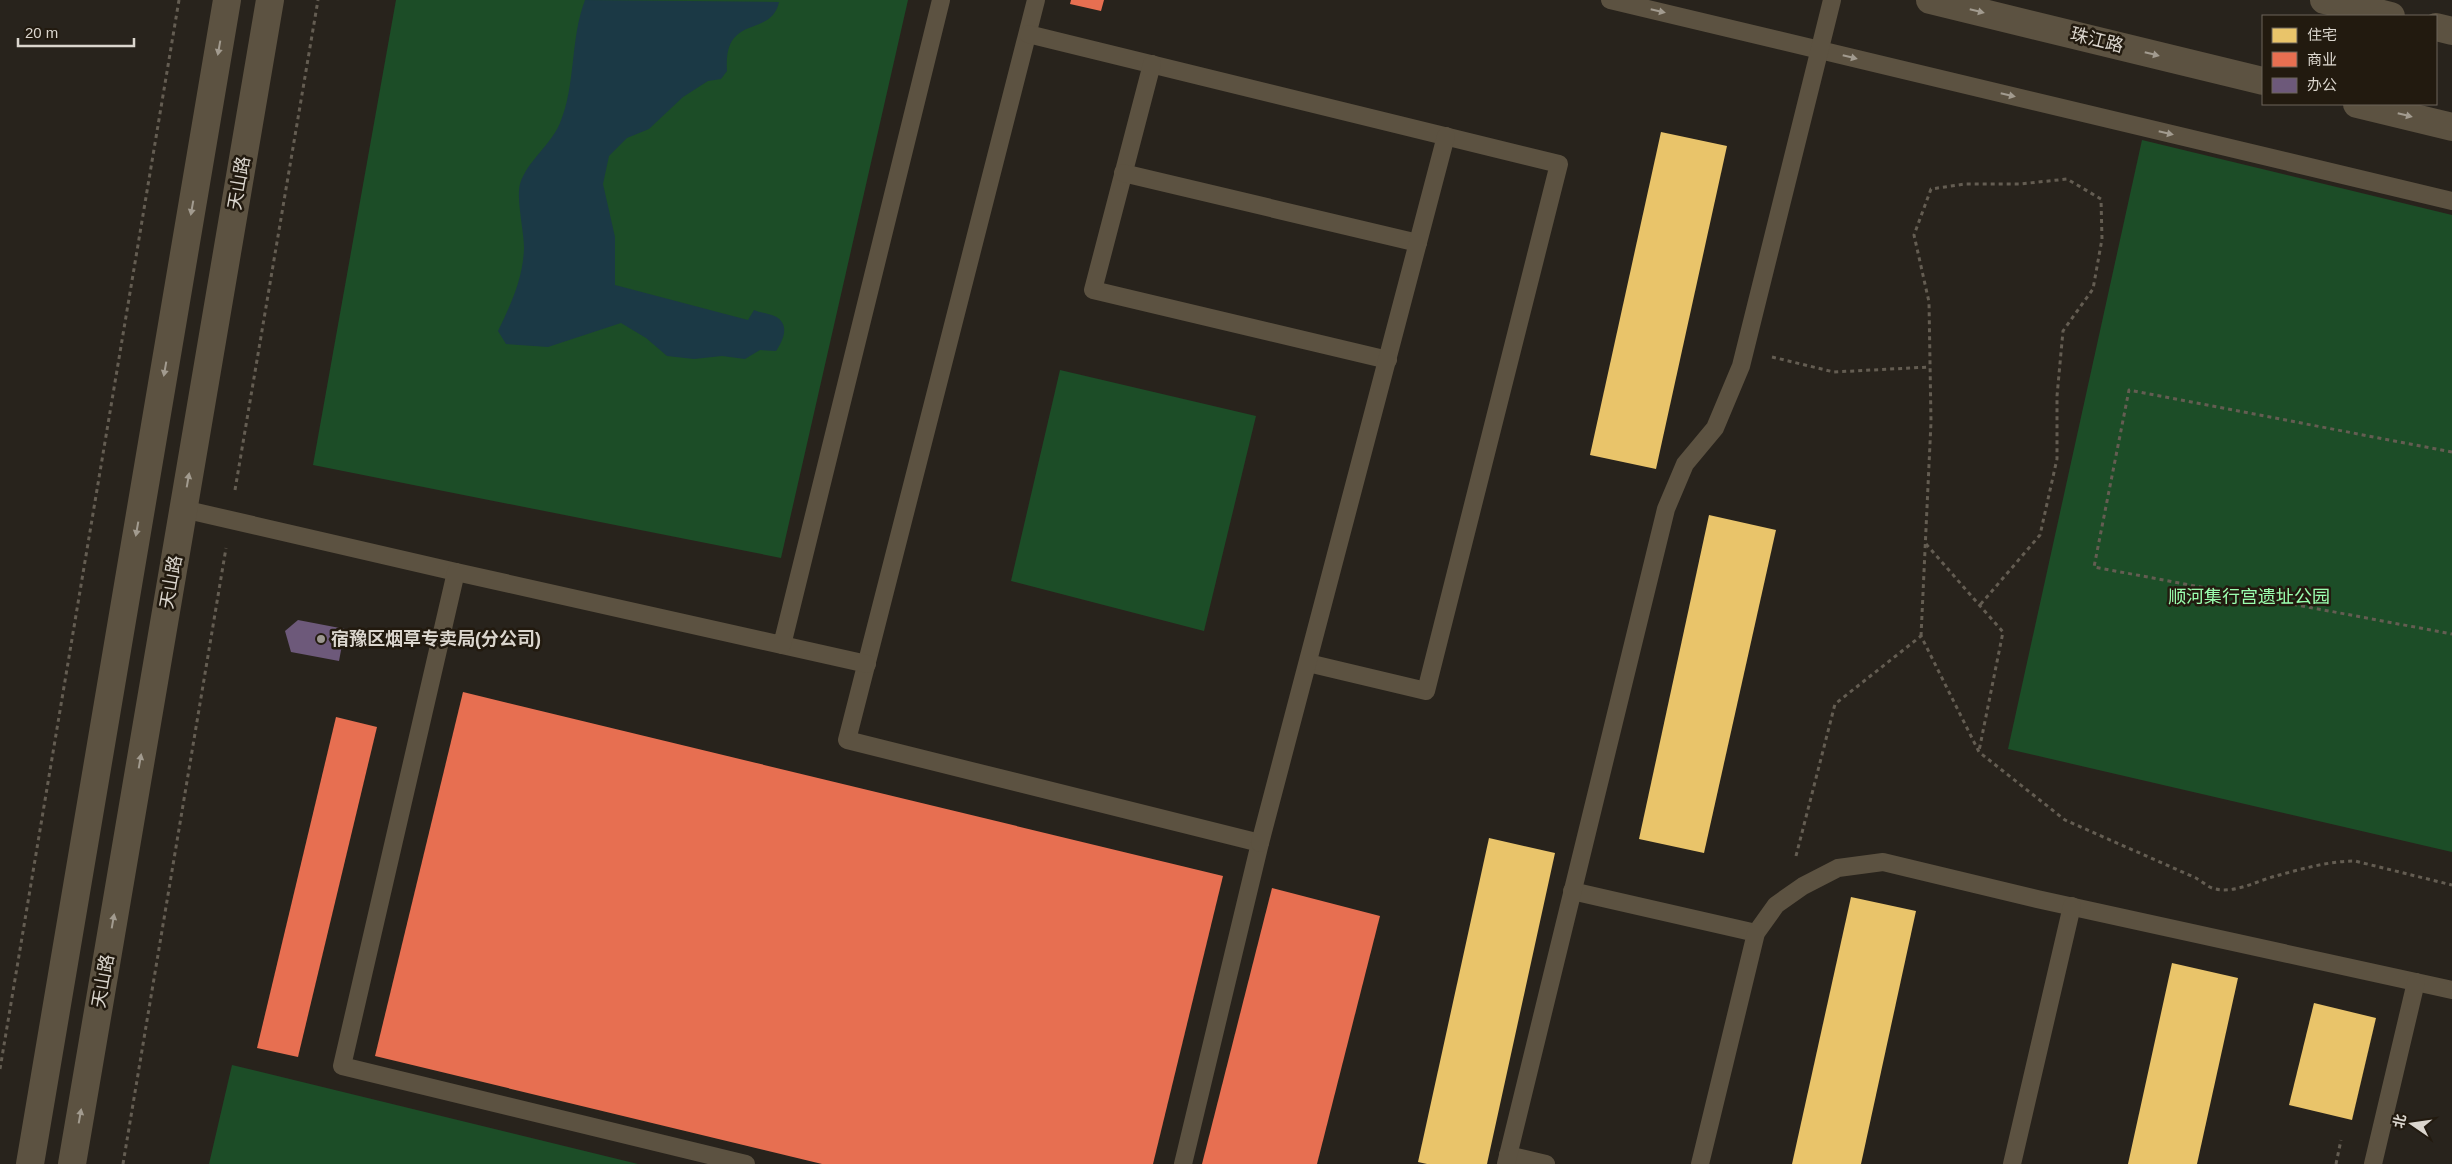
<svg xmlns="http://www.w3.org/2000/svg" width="2452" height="1164" font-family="Helvetica,'Noto Sans SC',sans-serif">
<rect width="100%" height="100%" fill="#28231c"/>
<g fill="#1c4d27">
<polygon points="396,0 908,0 781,558 313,465"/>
<polygon points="2142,140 2452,215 2452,852 2008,749"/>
<polygon points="1060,370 1256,416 1204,631 1011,581"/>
<polygon points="232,1065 638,1164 209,1164"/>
</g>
<path fill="#1b3945" d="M585,0L779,2C771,39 723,12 727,71L721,79L708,81L683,97L649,129L627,138L609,156L603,184L615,237V285L748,320L754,310C760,313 773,314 778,318C790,327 782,342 776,351L760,350L745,359L722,356L694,359L667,356L646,338L621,323L548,347L506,344L498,331C511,304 523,279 524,248C524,231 516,199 520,184C527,161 551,145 560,123C576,85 570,39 585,0Z"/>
<g fill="#e9c46a">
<polygon points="1661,132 1727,146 1656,469 1590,455"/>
<polygon points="1709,515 1776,530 1704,853 1639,839"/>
<polygon points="1489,838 1555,853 1487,1164 1427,1164 1418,1162"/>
<polygon points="1851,897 1916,911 1861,1164 1792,1164"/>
<polygon points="2172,963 2238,978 2197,1164 2128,1164"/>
<polygon points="2314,1003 2376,1018 2352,1120 2289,1105"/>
</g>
<g fill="#e76f51">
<polygon points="1071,0 1104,0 1101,11 1070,4"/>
<polygon points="463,692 1223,876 1153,1164 822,1164 375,1056"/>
<polygon points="336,717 377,727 298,1057 257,1048"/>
<polygon points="1272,888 1380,916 1317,1164 1202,1164"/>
</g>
<polygon fill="#6d597a" points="298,620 345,629 339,661 291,652 285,631"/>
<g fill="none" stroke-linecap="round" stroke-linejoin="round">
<g stroke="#645d52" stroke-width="3" stroke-dasharray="4 4" stroke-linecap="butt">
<polyline points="1772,357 1834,372 1930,367"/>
<polyline points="2452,452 2129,390 2094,567 2452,634"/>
<polyline points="235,490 318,0"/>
<polyline points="1926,544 2003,632 1979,751"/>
<polyline points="1921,636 1931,422 1929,302 1914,235 1931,189 1965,184 2020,184 2067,179 2101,199 2102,239 2093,289 2063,331 2057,396 2057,459 2040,535 1980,605"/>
<path d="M1796,856L1835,704L1921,636L1979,752L2065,820L2196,878C2201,881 2207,886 2212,888C2233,895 2256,881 2276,876C2301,869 2329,861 2355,861L2452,885"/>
<polyline points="0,1069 179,0"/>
<polyline points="123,1164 226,548"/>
<polyline points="2336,1164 2341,1140"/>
</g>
<g stroke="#5c5241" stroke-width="18">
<polyline points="1036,0 847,740 1260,843 1183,1164"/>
<polyline points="1610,0 2452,201"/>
<polyline points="1028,34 1559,164 1426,691 1308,663"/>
<polyline points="1152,64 1093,290 1388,360"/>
<polyline points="1123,173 1418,243"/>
<polyline points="183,509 456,572"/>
<polyline points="782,645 867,664"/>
<polyline points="1260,843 1446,136"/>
<polyline points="1572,891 1756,933"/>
<polyline points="1508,1155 1546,1164"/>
<polyline points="746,1164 342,1066 456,572 782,645 941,0"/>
<polyline points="1506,1164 1666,509 1685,464 1715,428 1741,366 1832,0"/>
<polyline points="1700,1164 1756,933 1776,905 1803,886 1838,868 1883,862 2037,899 2452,990"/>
<polyline points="2012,1164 2072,906"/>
<polyline points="2373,1164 2416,982"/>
</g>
<g stroke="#5c5241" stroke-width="28">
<polyline points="1930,0 2263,81"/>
<polyline points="2324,0 2391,16"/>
<polyline points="2436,27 2452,31"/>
<polyline points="2357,104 2452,127"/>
<polyline points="30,1164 227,0"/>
<polyline points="72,1164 270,0"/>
</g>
</g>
<defs><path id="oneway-solid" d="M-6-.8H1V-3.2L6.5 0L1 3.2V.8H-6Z" transform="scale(1.25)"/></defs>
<g fill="#a29b8f">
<use href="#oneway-solid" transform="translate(1658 11) rotate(13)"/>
<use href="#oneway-solid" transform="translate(1977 11) rotate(14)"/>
<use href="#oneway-solid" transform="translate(219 48) rotate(100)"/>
<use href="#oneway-solid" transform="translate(2152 54) rotate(14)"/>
<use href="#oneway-solid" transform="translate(1850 57) rotate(14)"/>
<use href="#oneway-solid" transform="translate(2008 95) rotate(13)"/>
<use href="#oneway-solid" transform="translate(2405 115) rotate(14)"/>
<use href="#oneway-solid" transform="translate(2166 133) rotate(13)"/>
<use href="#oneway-solid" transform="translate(192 208) rotate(100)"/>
<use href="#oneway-solid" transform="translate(165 369) rotate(100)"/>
<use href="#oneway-solid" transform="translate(188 480) rotate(-80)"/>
<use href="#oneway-solid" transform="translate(137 529) rotate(100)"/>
<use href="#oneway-solid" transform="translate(140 761) rotate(-80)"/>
<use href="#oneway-solid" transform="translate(113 921) rotate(-80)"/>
<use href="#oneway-solid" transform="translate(80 1116) rotate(-80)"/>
</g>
<circle fill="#9c9790" stroke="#221a0f" stroke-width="2" cx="321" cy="639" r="5"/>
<g text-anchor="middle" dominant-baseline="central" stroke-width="5" stroke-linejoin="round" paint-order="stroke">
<g font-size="18" fill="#dbd6ce" stroke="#221a0f">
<text transform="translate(2097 40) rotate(14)">珠江路</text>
<text transform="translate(239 183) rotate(-80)">天山路</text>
<text transform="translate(171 582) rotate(-80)">天山路</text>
<text transform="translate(103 981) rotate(-80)">天山路</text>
</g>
<g font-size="18" fill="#9bffaf" stroke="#221a0f">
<text x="2249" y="597">顺河集行宫遗址公园</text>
</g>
<g font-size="18" font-weight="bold" fill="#dbd6ce" stroke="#221a0f" text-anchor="start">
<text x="331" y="639">宿豫区烟草专卖局(分公司)</text>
</g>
</g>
<rect x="2262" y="15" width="175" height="90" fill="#221a0f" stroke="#6c655b"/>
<rect x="2272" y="28" width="25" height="15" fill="#e9c46a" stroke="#6c655b"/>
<text x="2307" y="40" font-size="15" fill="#dbd6ce">住宅</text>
<rect x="2272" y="52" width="25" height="15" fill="#e76f51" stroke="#6c655b"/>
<text x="2307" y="65" font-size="15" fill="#dbd6ce">商业</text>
<rect x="2272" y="78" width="25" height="15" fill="#6d597a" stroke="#6c655b"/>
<text x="2307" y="90" font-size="15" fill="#dbd6ce">办公</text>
<g transform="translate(2412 1124) rotate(283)" stroke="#221a0f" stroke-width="4" paint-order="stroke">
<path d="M0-4L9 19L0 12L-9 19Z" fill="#dbd6ce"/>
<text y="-8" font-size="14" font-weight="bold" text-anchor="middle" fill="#dbd6ce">北</text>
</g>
<path d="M18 38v8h116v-8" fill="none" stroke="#dbd6ce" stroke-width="2.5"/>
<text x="25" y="38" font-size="15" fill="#dbd6ce" stroke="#221a0f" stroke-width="4" paint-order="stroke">20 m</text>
</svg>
